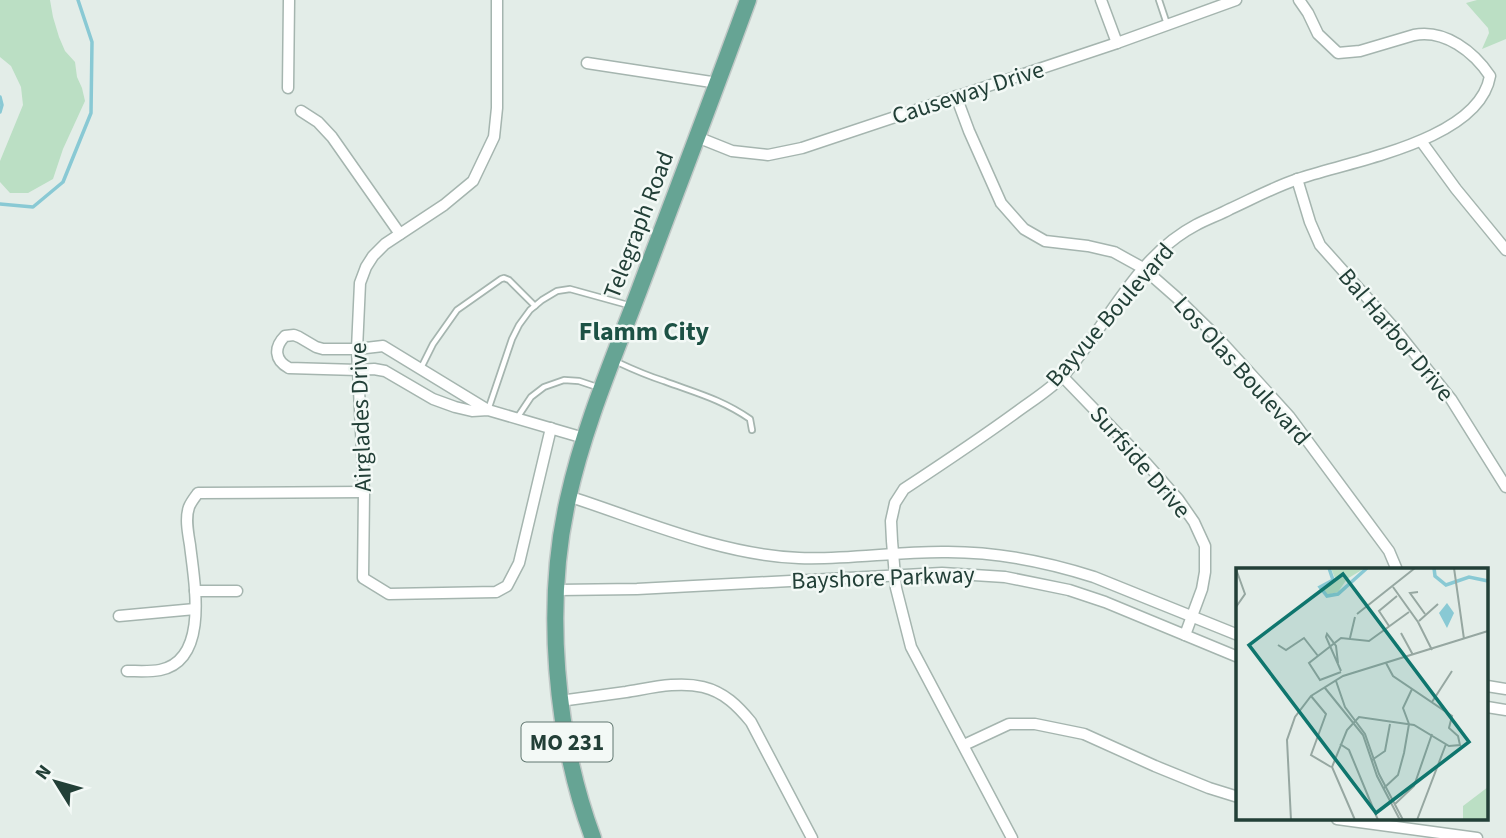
<svg xmlns="http://www.w3.org/2000/svg" width="1506" height="838" font-family="'Source Sans 3',sans-serif">
<rect width="100%" height="100%" fill="#e3ede8"/>
<g fill="#bbdfc4">
<polygon points="0,0 50,0 53,17 59,37 65,51 75,62 77,77 82,88 85,101 63,149 53,179 28,193 10,193 0,182 0,161 23,105 21,87 11,66 0,57"/>
<polygon points="1477,0 1506,0 1506,39 1482,49 1489,33 1488,28 1466,3"/>
</g>
<g fill="none" stroke-linecap="round" stroke-linejoin="round">
<g stroke="#89c9d4" stroke-width="3.5">
<polyline points="0,97 2,105 0,112"/>
<polyline points="0,204 33,207 63,182 91,113 92,42 78,0"/>
</g>
<g stroke="#a5b5af" stroke-width="8">
<g id="service">
<polyline points="1159,0 1167,24"/>
<path d="M617,362C632,369 648,376 664,381C696,393 721,399 750,419L752,430"/>
<polyline points="421,368 433,344 457,310 501,279 504,278 509,280 535,306"/>
<polyline points="488,410 512,339 519,325 530,310 542,300 557,291 570,289 628,305"/>
<polyline points="517,418 531,397 544,387 564,380 579,381 600,388"/>
</g>
</g>
<g stroke="#a5b5af" stroke-width="13">
<g id="minor">
<polyline points="497,0 497,108 494,137 473,181 444,205 385,244 373,256 366,267 360,283 357,349 364,492 363,578 389,594 496,592 507,586 519,563 551,428"/>
<polyline points="1101,0 1117,43"/>
<polyline points="587,63 718,83"/>
<polyline points="288,88 289,0"/>
<polyline points="956,96 969,131 1001,203 1024,229 1045,241 1088,246 1114,252 1143,268 1176,297 1219,339 1289,416 1389,551 1397,570"/>
<polyline points="301,111 318,122 332,137 400,234"/>
<polyline points="697,137 732,151 768,155 802,148 1117,43 1236,0"/>
<polyline points="1421,141 1456,189 1506,250"/>
<polyline points="1297,179 1310,222 1320,245 1395,329 1451,399 1506,487"/>
<polyline points="1063,377 1147,464 1178,499 1194,522 1205,546 1205,572 1202,589 1185,635"/>
<path d="M488,410L472,411L455,407L433,399L385,371L374,369L358,370L289,368C274,360 274,347 285,336L294,335L299,337L316,347L323,349H357L383,346L488,410L584,438"/>
<path d="M568,496C642,520 721,555 799,558C848,560 898,551 948,552C997,552 1047,562 1094,577L1238,635"/>
<polyline points="557,590 637,589 942,573 1005,577 1069,590 1105,602 1238,657"/>
<polyline points="195,591 237,591"/>
<polyline points="119,616 195,609"/>
<path d="M127,671C137,671 150,672 160,670C210,660 194,581 190,545C188,533 185,518 189,507C191,502 195,497 198,493L364,492"/>
<polyline points="1487,686 1506,689"/>
<path d="M560,701C582,698 604,695 626,692C651,688 678,681 703,687C724,692 738,706 751,722L812,838"/>
<polyline points="1487,707 1506,710"/>
<polyline points="964,745 1009,724 1035,724 1084,734 1155,766 1209,788 1238,797"/>
<polyline points="1337,819 1477,838"/>
<path d="M1012,838L911,647L896,588L892,541L891,521L895,503L904,489C942,464 981,438 1018,411C1033,400 1051,389 1064,375C1107,326 1135,257 1196,225C1207,219 1219,215 1230,209C1252,199 1274,187 1298,179C1350,161 1479,141 1490,76C1474,52 1445,29 1414,35L1360,51L1338,53L1318,34L1308,13L1299,0"/>
</g>
</g>
<g stroke="#c1c9c7" stroke-width="19">
<path id="primary" d="M593,838C555,736 544,605 568,499C584,426 614,357 640,288C676,192 713,96 748,0"/>
</g>
<use href="#service" stroke="#fff" stroke-width="4.5"/>
<use href="#minor" stroke="#fff" stroke-width="10"/>
<use href="#primary" stroke="#66a494" stroke-width="16"/>
</g>
<g text-anchor="middle" dominant-baseline="central" stroke-width="5" stroke-linejoin="round" paint-order="stroke">
<rect fill="#f3f9f6" stroke="#617770" stroke-width="2" x="521.5" y="722.5" width="91" height="39" rx="5"/>
<g font-size="23" font-weight="bold" fill="#223f37">
<text x="567" y="742">MO 231</text>
</g>
<g font-size="24" fill="#223f37" stroke="#f3f9f6">
<text transform="translate(968 93) rotate(-18)">Causeway Drive</text>
<text transform="translate(639 225) rotate(-69)">Telegraph Road</text>
<text transform="translate(1110 315) rotate(-49)">Bayvue Boulevard</text>
<text transform="translate(1396 335) rotate(50)">Bal Harbor Drive</text>
<text transform="translate(1242 371) rotate(48)">Los Olas Boulevard</text>
<text transform="translate(361 417) rotate(-92)">Airglades Drive</text>
<text transform="translate(1140 462) rotate(49)">Surfside Drive</text>
<text transform="translate(883 578) rotate(-2)">Bayshore Parkway</text>
</g>
<g font-size="26" font-weight="bold" fill="#1d5245" stroke="#f3f9f6">
<text x="644" y="331">Flamm City</text>
</g>
</g>
<g transform="translate(1236 568)">
<rect width="252" height="252" fill="#e3ede8"/>
<path d="M95,0H129L111,11L102,24L91,27L86,22L100,13ZM252,219V252H227V238Z" fill="#bbdfc4"/>
<path d="M211,35L218,45L211,60L203,45Z" fill="#89c9d4"/>
<path fill="none" stroke="#89c9d4" stroke-width="3.5" d="M93,0L97,12L84,19L91,28L102,26L131,0M198,0L199,8L210,17L233,9L252,13"/>
<path fill="none" stroke="#96a7a1" stroke-width="2" d="M218,0L228,71M0,1L9,26L0,39M157,19L182,54L196,82M182,24L174,25L189,46M121,46L179,0M183,53L202,36M153,58L143,43L161,28M165,65L177,87M114,70L119,49M42,77L50,82L68,70L82,88M102,95L100,78L91,66L90,69L105,103M105,104L84,112L73,95L105,70L133,73L173,44M100,113L109,139L129,166L143,206L167,252M89,120L127,167L141,208L164,252M75,128L90,146L75,187L95,199M196,134L216,103M104,176L113,182L142,252M136,192L149,183L154,156M148,220L162,207L168,185L173,156L167,140L176,121M159,236L178,218L196,166M55,252L51,172L59,149L75,128L107,108L252,63M119,252L96,199L111,162L123,149L178,157L213,178L224,177L222,168L213,160L216,148L157,108L150,95M181,252L210,176"/>
<path fill="#0f766e" fill-opacity="0.15" stroke="#0f766e" stroke-width="3.5" d="M107,6L233,174L140,245L13,77Z"/>
<rect width="252" height="252" fill="none" stroke="#223f37" stroke-width="3.5"/>
</g>
<g transform="translate(56 782) rotate(307)" stroke="#f3f9f6" stroke-width="5" paint-order="stroke">
<path d="M0-5L12 26L0 18L-12 26Z" fill="#223f37"/>
<text y="-10" font-size="19" font-weight="bold" text-anchor="middle" fill="#223f37">N</text>
</g>
</svg>
